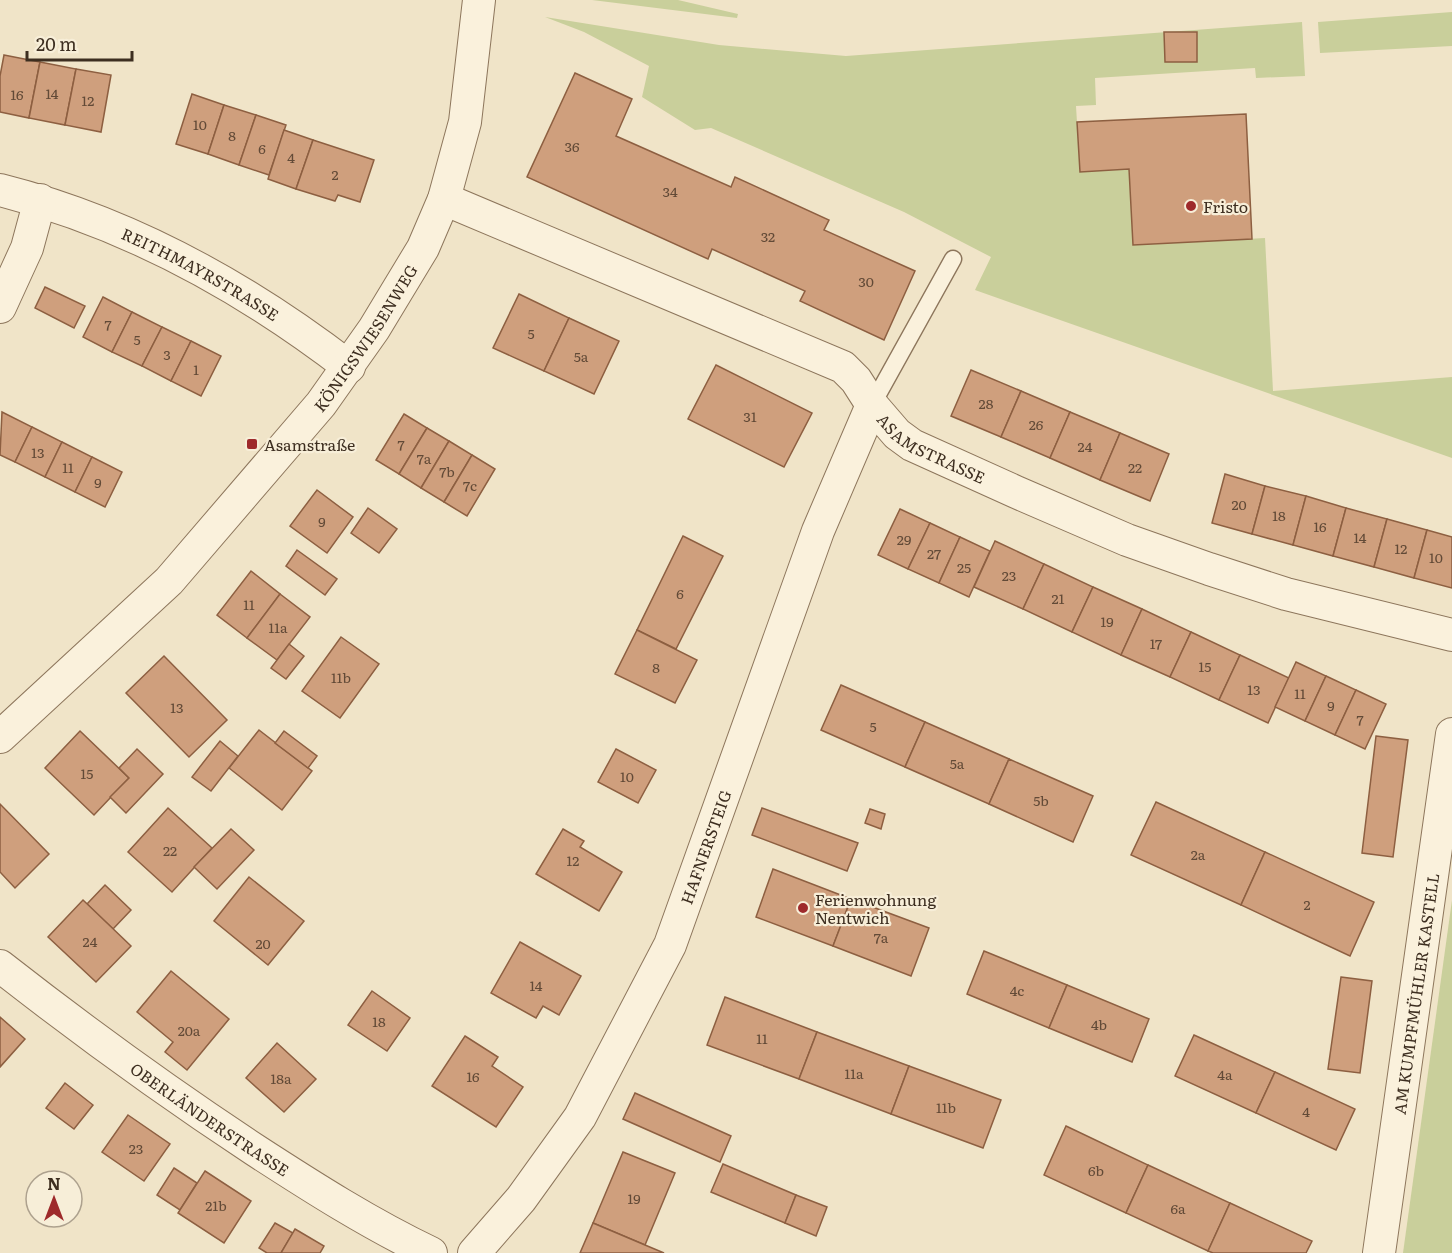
<svg xmlns="http://www.w3.org/2000/svg" width="1452" height="1253" font-family="Literata,serif">
<rect width="100%" height="100%" fill="#f0e4c8"/>
<g fill="#c9cf9b">
<polygon points="592,0 678,0 738,14 737,18"/>
<polygon points="1452,12 1452,46 1320,53 1318,22"/>
<polygon points="545,17 719,45 846,56 1302,22 1305,76 1256,78 1255,68 1095,78 1096,105 1076,106 1080,172 1129,169 1133,245 1265,238 1273,391 1452,377 1452,458 975,290 991,257 904,212 711,128 695,130 642,97 649,66 584,32"/>
<polygon points="1452,900 1452,1253 1403,1253"/>
</g>
<g fill="#cf9f7d" stroke="#8d5f41" stroke-width="1.5">
<polygon points="1164,32 1197,32 1197,62 1165,62"/>
<polygon points="4,55 40,62 29,118 0,112 0,76"/>
<polygon points="40,62 76,69 65,125 29,118"/>
<polygon points="76,69 111,75 101,132 65,125"/>
<polygon points="575,73 632,99 616,136 731,187 735,177 829,220 824,230 915,271 884,340 800,301 805,291 712,249 708,259 527,177"/>
<polygon points="192,94 224,105 208,154 176,144"/>
<polygon points="224,105 256,115 239,165 208,154"/>
<polygon points="1246,114 1252,239 1133,245 1129,169 1080,172 1077,122"/>
<polygon points="256,115 286,125 269,175 239,165"/>
<polygon points="284,130 313,140 296,189 268,179"/>
<polygon points="313,140 374,160 360,202 338,195 335,201 296,189"/>
<polygon points="45,287 85,306 74,328 35,308"/>
<polygon points="519,294 569,318 544,371 493,348"/>
<polygon points="103,297 132,312 112,352 83,337"/>
<polygon points="132,312 162,327 142,366 112,352"/>
<polygon points="569,318 619,341 594,394 544,371"/>
<polygon points="162,327 191,341 171,381 142,366"/>
<polygon points="191,341 221,356 201,396 171,381"/>
<polygon points="716,365 812,413 784,467 688,419"/>
<polygon points="971,370 1021,391 1001,437 951,416"/>
<polygon points="1021,391 1070,412 1050,458 1001,437"/>
<polygon points="2,412 32,427 15,462 0,455"/>
<polygon points="1070,412 1120,433 1100,480 1050,458"/>
<polygon points="404,414 427,428 399,474 376,460"/>
<polygon points="32,427 62,442 45,477 15,462"/>
<polygon points="427,428 449,441 421,488 399,474"/>
<polygon points="1120,433 1169,454 1150,501 1100,480"/>
<polygon points="449,441 472,455 444,502 421,488"/>
<polygon points="62,442 92,457 75,492 45,477"/>
<polygon points="472,455 495,469 467,516 444,502"/>
<polygon points="92,457 122,472 105,507 75,492"/>
<polygon points="1225,474 1265,486 1252,534 1212,523"/>
<polygon points="1265,486 1306,496 1293,545 1252,534"/>
<polygon points="317,490 353,517 327,553 290,526"/>
<polygon points="1306,496 1346,508 1333,556 1293,545"/>
<polygon points="368,508 397,529 379,553 351,533"/>
<polygon points="1346,508 1387,519 1374,567 1333,556"/>
<polygon points="900,509 930,523 908,569 878,555"/>
<polygon points="1387,519 1427,530 1414,578 1374,567"/>
<polygon points="930,523 960,537 939,583 908,569"/>
<polygon points="1427,530 1452,537 1452,588 1414,578"/>
<polygon points="683,536 723,556 676,649 637,630"/>
<polygon points="960,537 990,551 969,597 939,583"/>
<polygon points="995,541 1044,564 1023,609 974,587"/>
<polygon points="297,550 337,579 325,595 286,566"/>
<polygon points="1044,564 1093,587 1072,632 1023,609"/>
<polygon points="251,571 280,594 247,638 217,615"/>
<polygon points="1093,587 1142,609 1121,655 1072,632"/>
<polygon points="280,594 310,617 277,660 247,638"/>
<polygon points="1142,609 1191,632 1170,677 1121,655"/>
<polygon points="637,630 697,660 675,703 615,674"/>
<polygon points="1191,632 1240,655 1219,700 1170,677"/>
<polygon points="341,637 379,664 340,718 302,691"/>
<polygon points="289,644 304,656 286,679 271,668"/>
<polygon points="1240,655 1289,678 1268,723 1219,700"/>
<polygon points="164,656 227,720 189,757 126,693"/>
<polygon points="1296,662 1326,676 1305,721 1275,707"/>
<polygon points="1326,676 1356,690 1335,735 1305,721"/>
<polygon points="841,685 925,722 905,767 821,730"/>
<polygon points="1356,690 1386,704 1365,749 1335,735"/>
<polygon points="925,722 1009,759 989,804 905,767"/>
<polygon points="259,730 312,771 282,810 229,768"/>
<polygon points="80,731 129,778 94,815 45,768"/>
<polygon points="284,731 317,756 308,768 275,743"/>
<polygon points="1376,736 1408,740 1393,857 1362,853"/>
<polygon points="220,741 238,756 211,791 192,777"/>
<polygon points="137,749 163,774 126,813 110,797 129,778 119,768"/>
<polygon points="616,749 656,770 638,803 598,782"/>
<polygon points="1009,759 1093,796 1073,842 989,804"/>
<polygon points="1156,802 1265,852 1241,905 1131,855"/>
<polygon points="0,804 49,854 15,888 0,872"/>
<polygon points="168,808 212,848 172,892 128,852"/>
<polygon points="762,808 858,843 847,871 752,835"/>
<polygon points="870,809 885,814 881,829 865,823"/>
<polygon points="231,829 254,850 217,889 194,867"/>
<polygon points="563,829 584,841 580,847 622,872 599,911 536,874"/>
<polygon points="1265,852 1374,902 1350,956 1241,905"/>
<polygon points="773,869 851,899 833,946 756,917"/>
<polygon points="249,877 304,921 268,965 214,921"/>
<polygon points="105,885 131,910 113,929 87,904"/>
<polygon points="851,899 929,928 911,976 833,946"/>
<polygon points="83,900 131,946 96,982 48,937"/>
<polygon points="520,942 581,976 559,1015 543,1006 536,1018 491,993"/>
<polygon points="984,951 1067,985 1049,1028 967,994"/>
<polygon points="171,971 229,1019 187,1070 165,1052 173,1042 137,1012"/>
<polygon points="1341,977 1372,981 1360,1073 1328,1069"/>
<polygon points="1067,985 1149,1019 1132,1062 1049,1028"/>
<polygon points="372,991 410,1018 387,1051 348,1025"/>
<polygon points="725,997 817,1032 799,1079 707,1045"/>
<polygon points="0,1017 25,1039 0,1067"/>
<polygon points="817,1032 909,1066 891,1114 799,1079"/>
<polygon points="1194,1035 1275,1072 1256,1113 1175,1076"/>
<polygon points="465,1036 498,1057 492,1066 523,1087 496,1127 432,1086"/>
<polygon points="277,1043 316,1079 284,1112 246,1078"/>
<polygon points="909,1066 1001,1100 983,1148 891,1114"/>
<polygon points="1275,1072 1355,1109 1336,1150 1256,1113"/>
<polygon points="65,1083 93,1105 74,1129 46,1108"/>
<polygon points="635,1093 731,1136 720,1162 623,1119"/>
<polygon points="128,1115 170,1144 144,1181 102,1152"/>
<polygon points="1066,1126 1148,1165 1126,1213 1044,1175"/>
<polygon points="623,1152 675,1173 645,1245 593,1223"/>
<polygon points="723,1164 796,1195 785,1223 711,1192"/>
<polygon points="1148,1165 1230,1203 1208,1251 1126,1213"/>
<polygon points="174,1168 197,1183 180,1210 157,1195"/>
<polygon points="205,1171 251,1201 224,1243 178,1213"/>
<polygon points="796,1195 827,1207 816,1236 785,1223"/>
<polygon points="1230,1203 1312,1241 1306,1253 1213,1253 1208,1251"/>
<polygon points="275,1223 293,1233 281,1253 267,1253 259,1248"/>
<polygon points="593,1223 645,1245 664,1253 580,1253"/>
<polygon points="295,1229 324,1246 320,1253 281,1253"/>
</g>
<g fill="none" stroke-linecap="round" stroke-linejoin="round">
<g stroke="#8d765c" stroke-width="19">
<polyline id="lane" points="872,405 953,259"/>
</g>
<g stroke="#8d765c" stroke-width="34">
<g id="street">
<path id="s1" d="M0,190C127,222 245,287 349,367"/>
<path id="s2" d="M444,199L843,367L856,380L872,405L897,434L912,445L1016,492L1127,540L1209,569L1286,594L1452,635"/>
<polyline points="0,307 27,248 40,200"/>
<path id="s3" d="M0,737L169,581L321,404L374,329L423,248L444,199L465,122L479,0"/>
<path id="s4" d="M0,966C83,1031 167,1092 255,1150C312,1187 370,1224 431,1253"/>
<path id="s5" d="M474,1253L521,1199L580,1117L670,945L818,531L872,405"/>
<path id="s6" d="M1379,1253L1452,734"/>
</g>
</g>
<use href="#lane" stroke="#faf1dc" stroke-width="16"/>
<use href="#street" stroke="#faf1dc" stroke-width="32"/>
</g>
<g fill="#9e2a2b" stroke="#f7eed8" stroke-width="2">
<circle cx="1191" cy="206" r="6"/>
<rect x="246" y="438" width="12" height="12" rx="3"/>
<circle cx="803" cy="908" r="6"/>
</g>
<g text-anchor="middle" dominant-baseline="central" stroke-width="4.5" stroke-linejoin="round" paint-order="stroke">
<g font-size="14" fill="#624a37">
<text x="52" y="93">14</text>
<text x="17" y="94">16</text>
<text x="88" y="100">12</text>
<text x="200" y="124">10</text>
<text x="232" y="135">8</text>
<text x="572" y="146">36</text>
<text x="262" y="148">6</text>
<text x="291" y="157">4</text>
<text x="335" y="174">2</text>
<text x="670" y="191">34</text>
<text x="768" y="236">32</text>
<text x="866" y="281">30</text>
<text x="108" y="324">7</text>
<text x="531" y="333">5</text>
<text x="137" y="339">5</text>
<text x="167" y="354">3</text>
<text x="581" y="356">5a</text>
<text x="196" y="369">1</text>
<text x="986" y="403">28</text>
<text x="750" y="416">31</text>
<text x="1036" y="424">26</text>
<text x="401" y="444">7</text>
<text x="1085" y="446">24</text>
<text x="38" y="452">13</text>
<text x="424" y="458">7a</text>
<text x="68" y="467">11</text>
<text x="1135" y="467">22</text>
<text x="447" y="471">7b</text>
<text x="98" y="482">9</text>
<text x="470" y="485">7c</text>
<text x="1239" y="504">20</text>
<text x="1279" y="515">18</text>
<text x="322" y="521">9</text>
<text x="1320" y="526">16</text>
<text x="1360" y="537">14</text>
<text x="904" y="539">29</text>
<text x="1401" y="548">12</text>
<text x="934" y="553">27</text>
<text x="1436" y="557">10</text>
<text x="964" y="567">25</text>
<text x="1009" y="575">23</text>
<text x="680" y="593">6</text>
<text x="1058" y="598">21</text>
<text x="249" y="604">11</text>
<text x="1107" y="621">19</text>
<text x="278" y="627">11a</text>
<text x="1156" y="643">17</text>
<text x="1205" y="666">15</text>
<text x="656" y="667">8</text>
<text x="341" y="677">11b</text>
<text x="1254" y="689">13</text>
<text x="1300" y="693">11</text>
<text x="1331" y="705">9</text>
<text x="177" y="707">13</text>
<text x="1360" y="719">7</text>
<text x="873" y="726">5</text>
<text x="957" y="763">5a</text>
<text x="87" y="773">15</text>
<text x="627" y="776">10</text>
<text x="1041" y="800">5b</text>
<text x="170" y="850">22</text>
<text x="1198" y="854">2a</text>
<text x="573" y="860">12</text>
<text x="1307" y="904">2</text>
<text x="881" y="937">7a</text>
<text x="90" y="941">24</text>
<text x="263" y="943">20</text>
<text x="536" y="985">14</text>
<text x="1017" y="990">4c</text>
<text x="379" y="1021">18</text>
<text x="1099" y="1024">4b</text>
<text x="189" y="1030">20a</text>
<text x="762" y="1038">11</text>
<text x="854" y="1073">11a</text>
<text x="1225" y="1074">4a</text>
<text x="473" y="1076">16</text>
<text x="281" y="1078">18a</text>
<text x="946" y="1107">11b</text>
<text x="1306" y="1111">4</text>
<text x="136" y="1148">23</text>
<text x="1096" y="1170">6b</text>
<text x="634" y="1198">19</text>
<text x="216" y="1205">21b</text>
<text x="1178" y="1208">6a</text>
</g>
<g font-size="16" fill="#3d2e20" stroke="#f7eed8" text-anchor="start">
<text x="1203" y="206">Fristo</text>
<text x="264" y="444">Asamstraße</text>
<text x="815" y="899">Ferienwohnung<tspan x="815" dy="18">Nentwich</tspan></text>
</g>
<g font-size="16" fill="#3d2e20" stroke="#f7eed8">
<text stroke="none"><textPath href="#s1" startOffset="218">REITHMAYRSTRASSE</textPath></text>
<text stroke="none"><textPath href="#s3" startOffset="543">KÖNIGSWIESENWEG</textPath></text>
<text stroke="none"><textPath href="#s2" startOffset="556">ASAMSTRASSE</textPath></text>
<text stroke="none"><textPath href="#s5" startOffset="471">HAFNERSTEIG</textPath></text>
<text stroke="none"><textPath href="#s6" startOffset="262">AM KUMPFMÜHLER KASTELL</textPath></text>
<text stroke="none"><textPath href="#s4" startOffset="260">OBERLÄNDERSTRASSE</textPath></text>
</g>
</g>
<g transform="translate(54 1199)"><circle r="28" fill="#f7eed8" stroke="#ada18e" stroke-width="1.5"/>
<path d="M0-4.5L10 22L0 15L-10 22Z" fill="#9e2a2b"/>
<text y="-9" font-size="16" font-weight="bold" text-anchor="middle" fill="#3d2e20">N</text>
</g>
<path d="M27 51v9h105v-9" fill="none" stroke="#3d2e20" stroke-width="3"/>
<text x="36" y="51" font-size="18" fill="#3d2e20" stroke="#f7eed8" stroke-width="4.5" paint-order="stroke">20 m</text>
</svg>
